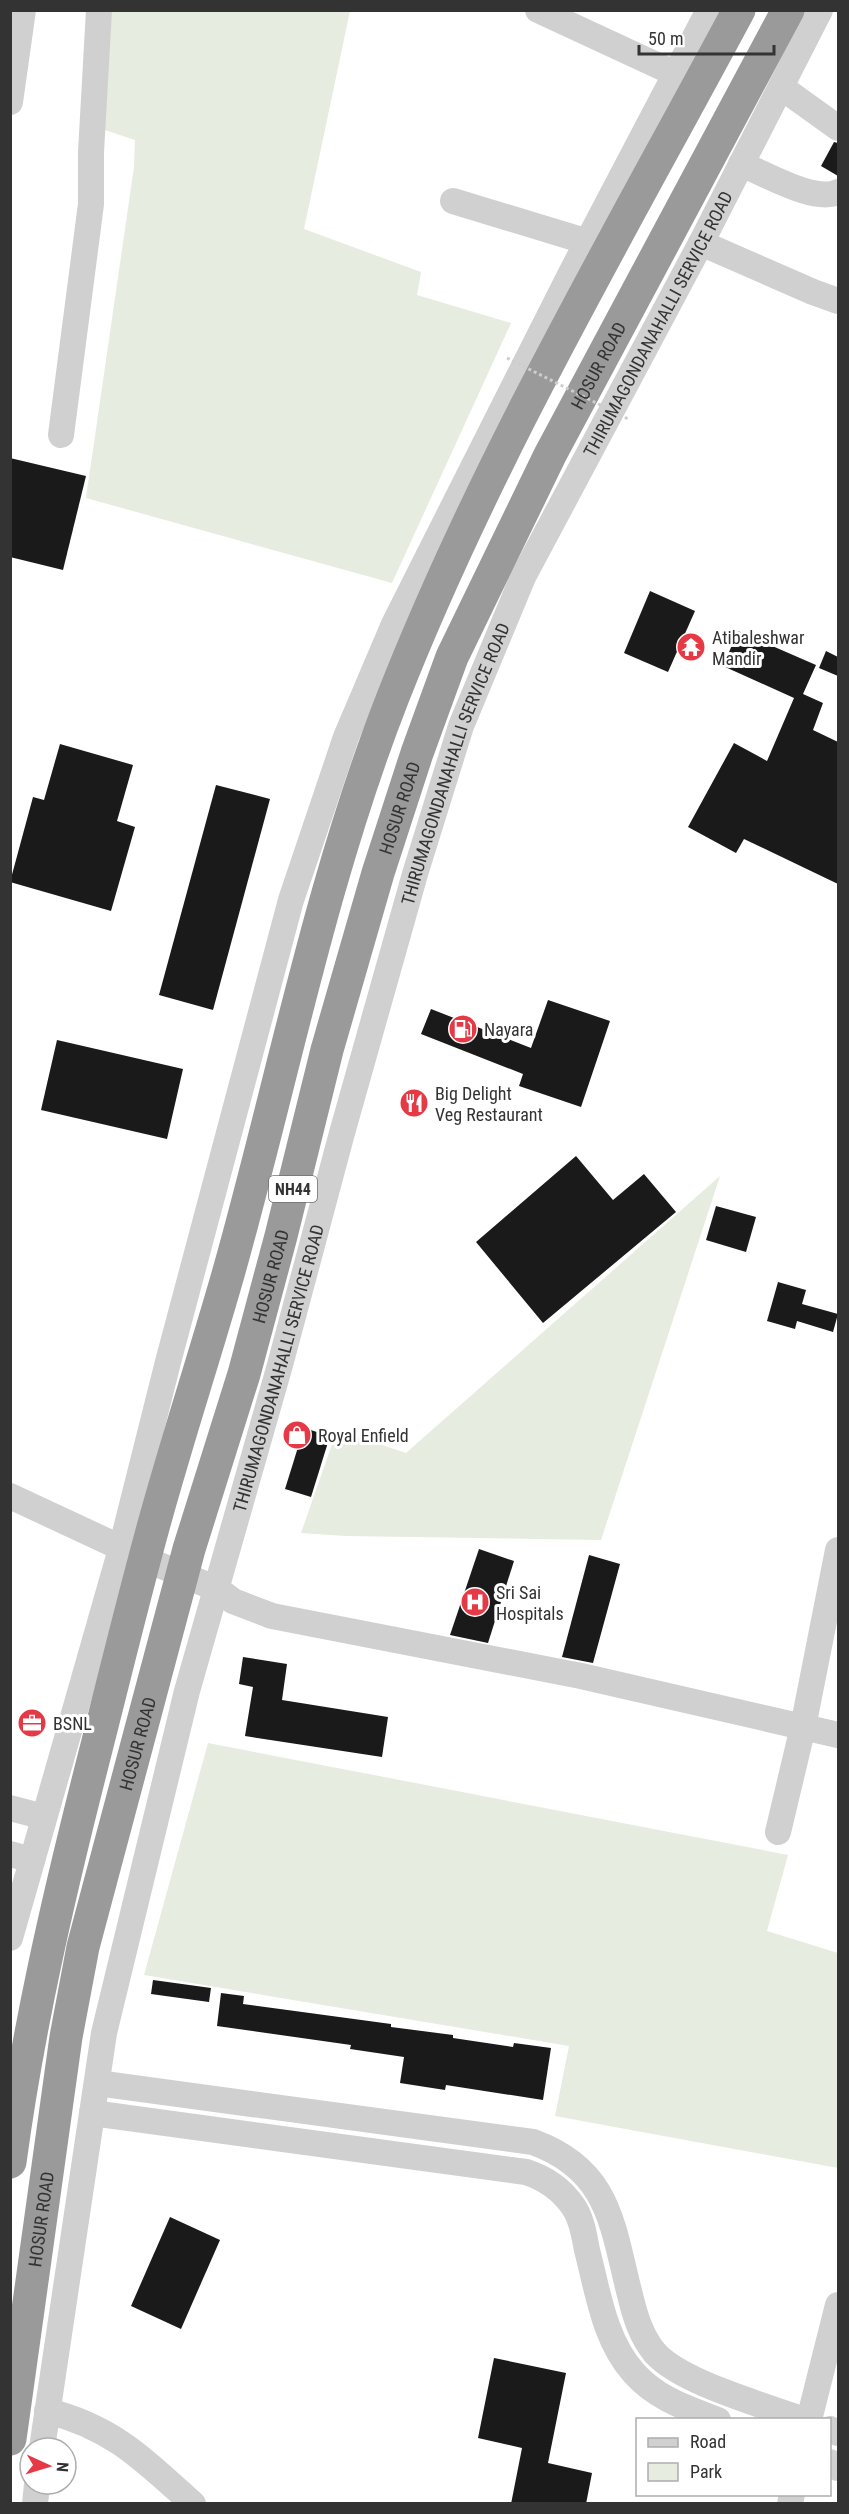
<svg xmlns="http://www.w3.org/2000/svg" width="849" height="2514" font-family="'Roboto Condensed',sans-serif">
<rect width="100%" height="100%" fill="#fff"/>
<g fill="#e6ecdf">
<polygon points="111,11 350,11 304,229 421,272 417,295 511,323 392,583 86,498 134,167 135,140 102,129"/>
<polygon points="720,1176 601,1540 346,1536 301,1533 337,1430 406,1453"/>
<polygon points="208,1743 788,1855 767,1931 838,1953 838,2168 555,2116 569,2046 144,1975"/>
</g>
<g fill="#1a1a1a">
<polygon points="834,142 838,143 838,176 821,166"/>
<polygon points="10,458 86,476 63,570 10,557"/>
<polygon points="650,591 695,611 668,672 624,653"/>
<polygon points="738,631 816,665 803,694 823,703 813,730 838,742 838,884 744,839 736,853 688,827 734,743 767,761 794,698 723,666"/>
<polygon points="826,651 838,657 838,676 819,668"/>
<polygon points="60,744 133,765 117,821 135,827 111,911 10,882 33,797 44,800"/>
<polygon points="216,785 270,799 213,1010 159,995"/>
<polygon points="548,1000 610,1021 581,1107 519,1086 523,1074 421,1034 431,1009 531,1048"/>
<polygon points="57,1040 183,1069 167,1139 41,1110"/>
<polygon points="576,1156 613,1200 644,1174 676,1212 543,1323 476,1242"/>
<polygon points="716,1206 756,1217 746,1252 706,1240"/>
<polygon points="778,1282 806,1290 802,1304 838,1314 833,1332 797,1321 795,1329 767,1321"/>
<polygon points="304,1428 330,1436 311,1497 285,1489"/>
<polygon points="479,1549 514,1561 488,1643 450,1635"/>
<polygon points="589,1555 620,1564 593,1663 562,1657"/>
<polygon points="243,1657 287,1664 282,1700 388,1717 382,1757 245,1736 253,1687 239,1684"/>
<polygon points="153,1980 211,1988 209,2002 151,1994"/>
<polygon points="221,1993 244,1996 243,2004 391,2024 391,2027 453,2035 453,2038 513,2047 514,2043 551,2048 543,2100 446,2085 445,2090 400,2083 404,2057 350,2049 351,2045 217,2026"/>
<polygon points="170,2217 220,2240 181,2329 131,2306"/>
<polygon points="494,2358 566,2373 548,2463 592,2473 586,2504 511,2504 522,2448 478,2438"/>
</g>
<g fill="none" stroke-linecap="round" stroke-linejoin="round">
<g stroke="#d0d0d0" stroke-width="26">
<polyline points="538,10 676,74"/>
<polyline points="781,87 838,128"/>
<polyline points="10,102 23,10"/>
<path d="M741,164C766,174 814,203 838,192"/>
<polyline points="453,201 588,242"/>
<polyline points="701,243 813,292 838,301"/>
<polyline points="61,435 91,204 91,152 99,10"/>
<polyline points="10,1496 145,1559 217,1589 233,1601 272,1616 581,1676 838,1735"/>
<polyline points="10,1808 44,1817"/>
<polyline points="778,1832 803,1727 838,1550"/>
<polyline points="10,1854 32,1860"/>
<polyline points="10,1938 121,1549 168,1362 291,900 346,737 394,624 571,273 709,10"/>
<path d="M97,2083L533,2142C610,2170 612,2225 630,2295C635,2316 641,2336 655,2353C682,2383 764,2405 804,2420"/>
<path d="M92,2113L526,2172C545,2178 561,2189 573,2206C582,2219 584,2235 587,2250C598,2292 604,2340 634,2373C657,2399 687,2408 718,2420"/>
<path d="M47,2411C113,2427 145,2461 193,2504"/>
<polyline points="809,2420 838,2305"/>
<polyline points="830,2429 838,2433"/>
<path id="s1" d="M42,2448L104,2033L187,1691L280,1365L342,1133L415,874L461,726L523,577L701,243L820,10"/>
<polyline points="830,2462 838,2468"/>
<polyline points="35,2504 37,2484"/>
<polyline points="790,2504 792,2494"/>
</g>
<g stroke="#9a9a9a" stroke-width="33">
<path d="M10,2162C28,2028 58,1899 91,1769C111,1691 130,1612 151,1535C175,1446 204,1359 229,1271C283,1079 320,883 393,697C487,458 618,236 739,10"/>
<path id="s2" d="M10,2439L66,2037L83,1947L189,1549L244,1374L281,1236L327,1050L378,873L417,753L452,657L550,455L788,10"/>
</g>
<polyline stroke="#cdcdcd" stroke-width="3" stroke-dasharray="3 3" stroke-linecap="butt" points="507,358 630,420"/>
</g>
<defs>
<g id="temple-disc" transform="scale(1.5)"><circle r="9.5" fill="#e63946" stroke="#fff"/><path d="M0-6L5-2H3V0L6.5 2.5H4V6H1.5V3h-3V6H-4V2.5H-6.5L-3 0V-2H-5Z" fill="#fff"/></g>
<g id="fuel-disc" transform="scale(1.5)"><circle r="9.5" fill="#e63946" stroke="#fff"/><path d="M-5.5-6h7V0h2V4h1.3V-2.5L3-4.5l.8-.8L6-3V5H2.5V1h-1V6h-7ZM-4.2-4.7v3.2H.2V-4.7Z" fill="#fff"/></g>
<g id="restaurant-disc" transform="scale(1.5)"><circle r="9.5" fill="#e63946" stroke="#fff"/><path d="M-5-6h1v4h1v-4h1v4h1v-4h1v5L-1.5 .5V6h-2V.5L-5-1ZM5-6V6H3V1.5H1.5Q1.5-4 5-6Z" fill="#fff"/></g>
<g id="shop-disc" transform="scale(1.5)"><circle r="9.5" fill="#e63946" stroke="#fff"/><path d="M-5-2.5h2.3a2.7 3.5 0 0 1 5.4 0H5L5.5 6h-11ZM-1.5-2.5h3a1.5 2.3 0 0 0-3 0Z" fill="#fff"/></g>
<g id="hospital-disc" transform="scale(1.5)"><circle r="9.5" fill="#e63946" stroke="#fff"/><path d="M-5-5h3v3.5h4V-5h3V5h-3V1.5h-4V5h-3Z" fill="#fff"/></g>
<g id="office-disc" transform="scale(1.5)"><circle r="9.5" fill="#e63946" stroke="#fff"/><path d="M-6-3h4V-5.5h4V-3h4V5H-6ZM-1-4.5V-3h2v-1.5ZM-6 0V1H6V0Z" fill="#fff"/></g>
</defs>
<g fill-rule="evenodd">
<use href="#temple-disc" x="691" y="647"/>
<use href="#fuel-disc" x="463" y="1029"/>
<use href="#restaurant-disc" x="414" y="1103"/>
<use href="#shop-disc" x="297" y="1435"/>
<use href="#hospital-disc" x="475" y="1602"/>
<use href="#office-disc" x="32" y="1723"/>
</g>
<g text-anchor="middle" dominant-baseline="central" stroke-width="6" stroke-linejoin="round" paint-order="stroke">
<rect fill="#fff" stroke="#707070" stroke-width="1.5" x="269" y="1176" width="48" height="26" rx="4.5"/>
<g font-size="16" font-weight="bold" fill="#333">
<text x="293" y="1189">NH44</text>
</g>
<g font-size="18" fill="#333" stroke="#fff">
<text stroke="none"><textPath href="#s1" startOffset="2223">THIRUMAGONDANAHALLI SERVICE ROAD</textPath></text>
<text stroke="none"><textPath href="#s2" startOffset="2166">HOSUR ROAD</textPath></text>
<text stroke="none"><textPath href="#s1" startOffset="1737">THIRUMAGONDANAHALLI SERVICE ROAD</textPath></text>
<text stroke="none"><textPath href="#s2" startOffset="1680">HOSUR ROAD</textPath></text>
<text stroke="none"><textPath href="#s2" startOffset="1194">HOSUR ROAD</textPath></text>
<text stroke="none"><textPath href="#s1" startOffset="1107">THIRUMAGONDANAHALLI SERVICE ROAD</textPath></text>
<text stroke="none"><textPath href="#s2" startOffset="708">HOSUR ROAD</textPath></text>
<text stroke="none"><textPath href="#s2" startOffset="222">HOSUR ROAD</textPath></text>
</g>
<g font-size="18" fill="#333" stroke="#fff" text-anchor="start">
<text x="712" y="637">Atibaleshwar<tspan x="712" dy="21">Mandir</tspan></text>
<text x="484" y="1029">Nayara</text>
<text x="435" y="1093">Big Delight<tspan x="435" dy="21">Veg Restaurant</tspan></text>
<text x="318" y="1435">Royal Enfield</text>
<text x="496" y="1592">Sri Sai<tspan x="496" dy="21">Hospitals</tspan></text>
<text x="53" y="1723">BSNL</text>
</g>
</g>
<rect width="849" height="2514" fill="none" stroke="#333333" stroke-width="24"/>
<rect x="636" y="2418" width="195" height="78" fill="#ffffff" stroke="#adadad" stroke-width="1.5"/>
<rect x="648" y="2438" width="30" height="9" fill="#d0d0d0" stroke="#adadad" stroke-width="1.5"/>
<text x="690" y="2448" font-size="18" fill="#333333">Road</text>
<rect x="648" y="2463" width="30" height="18" fill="#e6ecdf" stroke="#adadad" stroke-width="1.5"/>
<text x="690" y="2478" font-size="18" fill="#333333">Park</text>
<g transform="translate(48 2466) rotate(94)"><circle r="28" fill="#ffffff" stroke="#adadad" stroke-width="1.5"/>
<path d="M0-4.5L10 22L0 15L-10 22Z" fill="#e63946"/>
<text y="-9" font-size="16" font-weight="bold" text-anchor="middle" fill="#333333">N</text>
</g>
<path d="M639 45v9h135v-9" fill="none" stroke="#333333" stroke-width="3"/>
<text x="648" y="45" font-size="18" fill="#333333" stroke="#ffffff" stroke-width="4.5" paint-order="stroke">50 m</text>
</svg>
